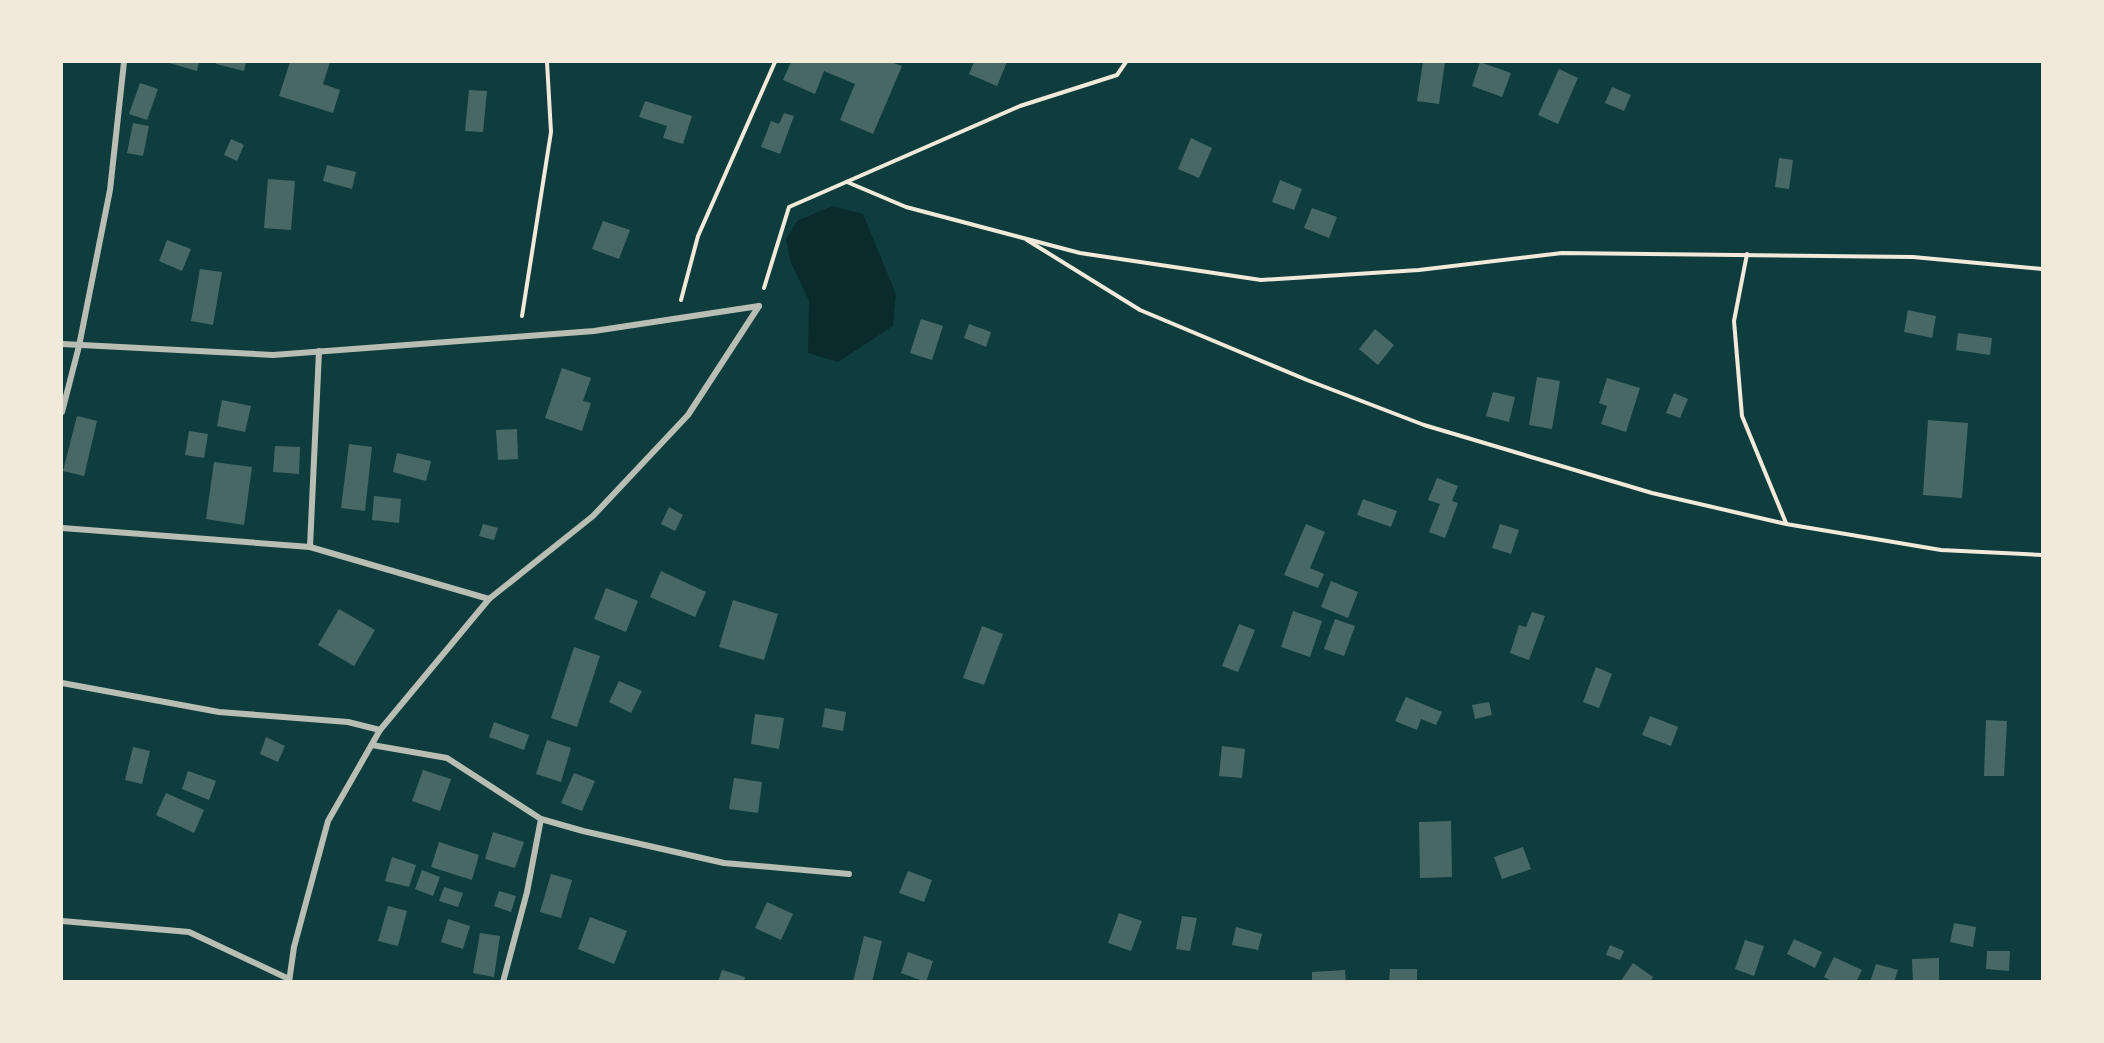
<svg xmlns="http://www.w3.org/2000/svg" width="2104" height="1043" font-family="Inter,sans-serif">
<rect width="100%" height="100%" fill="#0f3d3e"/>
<polygon fill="#0a2a2b" points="832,206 863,214 896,294 893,326 838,362 808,353 809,301 790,260 786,239 797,221"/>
<g fill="#486865">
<polygon points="166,62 199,62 197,71"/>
<polygon points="216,62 246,62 244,71 216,64"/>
<polygon points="290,62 330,62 323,84 340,90 333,113 279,96"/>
<polygon points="791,62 891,62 902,66 873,134 840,120 855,84 824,71 815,94 783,80"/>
<polygon points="974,62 1007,62 997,86 969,74"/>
<polygon points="1423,62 1445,62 1439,104 1417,101"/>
<polygon points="1480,62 1511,73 1502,97 1472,86"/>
<polygon points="1559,69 1578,78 1558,124 1538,115"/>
<polygon points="140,83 158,89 147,120 129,114"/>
<polygon points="1612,87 1631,95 1624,111 1605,103"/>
<polygon points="469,90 487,91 483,132 465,131"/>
<polygon points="645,101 692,116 683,144 663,138 667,126 639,117"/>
<polygon points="784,113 794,116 780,154 761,147 771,121 779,124"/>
<polygon points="133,123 149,126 143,156 127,153"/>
<polygon points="1191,138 1212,148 1199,178 1178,169"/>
<polygon points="231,139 244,145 237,161 224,155"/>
<polygon points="1779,158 1793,160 1789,189 1775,187"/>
<polygon points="327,165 356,172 352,189 323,181"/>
<polygon points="268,179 295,181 291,230 264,228"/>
<polygon points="1280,180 1302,189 1294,210 1272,202"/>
<polygon points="1312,208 1337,217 1329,238 1304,228"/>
<polygon points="603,221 630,230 619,259 592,249"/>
<polygon points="167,240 191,249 182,271 159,261"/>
<polygon points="200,269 222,272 213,325 191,321"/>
<polygon points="1908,310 1936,316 1932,338 1904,332"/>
<polygon points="921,319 943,326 932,360 910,353"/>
<polygon points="969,324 991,332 986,347 964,338"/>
<polygon points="1375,329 1394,345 1378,365 1359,349"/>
<polygon points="1958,333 1992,338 1990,355 1956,350"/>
<polygon points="562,368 591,378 583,401 591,403 582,431 545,418"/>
<polygon points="1537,377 1560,381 1552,429 1529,425"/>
<polygon points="1607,378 1640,388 1626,432 1601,424 1607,406 1599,403"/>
<polygon points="1493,392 1515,397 1509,422 1486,416"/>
<polygon points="1674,393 1688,399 1680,418 1666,413"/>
<polygon points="222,400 251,406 245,432 217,426"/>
<polygon points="77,416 97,421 84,476 63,471"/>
<polygon points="1928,420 1968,423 1962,498 1923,495"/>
<polygon points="517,429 518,459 498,460 496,430"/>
<polygon points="189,431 208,434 204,458 185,455"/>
<polygon points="349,444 372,447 365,511 341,508"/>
<polygon points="275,446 300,447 299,474 273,472"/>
<polygon points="397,453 431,461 426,481 393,472"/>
<polygon points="214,462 252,467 244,525 206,519"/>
<polygon points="1437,478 1458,486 1452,501 1458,503 1445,538 1429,532 1440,504 1428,500"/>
<polygon points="374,496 401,499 399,523 372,520"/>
<polygon points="1363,499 1397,511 1391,527 1357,515"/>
<polygon points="669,507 683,515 675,531 661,524"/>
<polygon points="483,524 498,528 494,540 479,536"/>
<polygon points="1306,524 1325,532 1310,568 1324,574 1318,588 1284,575"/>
<polygon points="1500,524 1519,530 1511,554 1492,548"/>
<polygon points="661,571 706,592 695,617 650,597"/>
<polygon points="1331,581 1358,592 1348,618 1321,607"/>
<polygon points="606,588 638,601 626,632 594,619"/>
<polygon points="733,600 778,614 764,660 719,647"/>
<polygon points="339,609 375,630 354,666 318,645"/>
<polygon points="1293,611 1322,621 1310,657 1281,647"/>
<polygon points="1532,612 1545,616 1529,660 1510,653 1519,625 1526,627"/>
<polygon points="1335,619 1355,626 1344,656 1324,649"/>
<polygon points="1239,624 1255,630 1238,672 1222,666"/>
<polygon points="982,626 1003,634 984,685 963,678"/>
<polygon points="574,647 600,656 577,727 551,718"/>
<polygon points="1596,667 1612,674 1599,708 1583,702"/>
<polygon points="619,681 642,691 631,713 609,702"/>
<polygon points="1406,697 1442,712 1436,725 1421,719 1417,730 1395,721"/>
<polygon points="1489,702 1492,715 1475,719 1472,705"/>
<polygon points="825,708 846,712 843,731 822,727"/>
<polygon points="755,714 784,718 779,749 751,744"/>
<polygon points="1650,716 1678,727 1671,746 1642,735"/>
<polygon points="1986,720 2007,721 2004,776 1984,776"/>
<polygon points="494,722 529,735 524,750 489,737"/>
<polygon points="266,737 285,746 278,762 260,754"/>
<polygon points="547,740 571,748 561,782 536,774"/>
<polygon points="1222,746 1245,749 1242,778 1219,776"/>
<polygon points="133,747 150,751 142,784 125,780"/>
<polygon points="423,770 451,779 440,811 412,801"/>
<polygon points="188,771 216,781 209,800 182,789"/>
<polygon points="574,773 595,781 582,811 561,803"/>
<polygon points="734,778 762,782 758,813 729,809"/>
<polygon points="166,793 204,810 194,833 156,815"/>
<polygon points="1451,821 1452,877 1420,878 1419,822"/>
<polygon points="493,832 524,842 515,868 485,859"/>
<polygon points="439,842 479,855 472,880 431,867"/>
<polygon points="1523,847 1531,869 1502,879 1494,857"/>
<polygon points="392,857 416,865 409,887 385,881"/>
<polygon points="422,870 440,877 433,896 415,889"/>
<polygon points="908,871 932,880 924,902 899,893"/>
<polygon points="551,874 572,880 561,918 540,912"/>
<polygon points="444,887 463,893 458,907 439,901"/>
<polygon points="499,891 516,896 511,912 494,906"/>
<polygon points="767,902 793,914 781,940 755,928"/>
<polygon points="388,906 407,911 398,946 378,941"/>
<polygon points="1119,913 1142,921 1131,951 1108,943"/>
<polygon points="1182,916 1197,918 1190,951 1176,949"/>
<polygon points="590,917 627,931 614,964 578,949"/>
<polygon points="448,919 470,926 463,949 441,942"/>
<polygon points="1954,923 1976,927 1973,947 1950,942"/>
<polygon points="1236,927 1262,934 1258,950 1232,945"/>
<polygon points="480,933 500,936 494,977 473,973"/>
<polygon points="864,936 882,941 872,982 853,982"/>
<polygon points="1794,939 1822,952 1815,968 1787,954"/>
<polygon points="1745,940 1764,946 1754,976 1735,969"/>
<polygon points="1610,945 1624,951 1620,960 1606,955"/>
<polygon points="1987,951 2010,951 2009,971 1986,969"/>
<polygon points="908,952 933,961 926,982 901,973"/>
<polygon points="1834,957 1862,970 1856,982 1834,982 1824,977"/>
<polygon points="1939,958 1939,982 1913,982 1912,959"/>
<polygon points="1633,963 1653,977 1650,982 1620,982"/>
<polygon points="1876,964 1898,970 1894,982 1870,982"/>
<polygon points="1390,969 1417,969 1417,982 1389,982"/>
<polygon points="722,970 745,977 744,982 718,982"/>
<polygon points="1345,970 1346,982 1312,982 1312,972"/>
</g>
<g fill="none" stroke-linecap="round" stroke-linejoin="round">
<g stroke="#f1e9da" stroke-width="4">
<polyline points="847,182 906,207 1080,253 1261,280 1419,270 1562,253 1913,257 2042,269"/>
<polyline points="1027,240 1140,310 1307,380 1424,425 1652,493 1786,524 1941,550 2042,555"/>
<polyline points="1747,254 1734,321 1742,416 1786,523"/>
<polyline points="764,288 789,207 1020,106 1117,75 1126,62"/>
<polyline points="681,300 698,236 775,62"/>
<polyline points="522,316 551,132 547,62"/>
</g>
<g stroke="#b8beb3" stroke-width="6">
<polyline points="62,344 273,355 594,331 759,306"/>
<polyline points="62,412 79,346 110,190 124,62"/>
<polyline points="62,528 310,547 319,351"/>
<polyline points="310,547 489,599"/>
<polyline points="62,683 219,712 348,722 380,730"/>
<polyline points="372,745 447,758 541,819 583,831 724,863 849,874"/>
<polyline points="62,921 189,932 289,979"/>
<polyline points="289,982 294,947 328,821 380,730 489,599 593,516 688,415 759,306"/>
<polyline points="503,982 527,892 541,819"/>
</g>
</g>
<rect width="2104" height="1043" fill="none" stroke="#f1e9da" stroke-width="126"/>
</svg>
